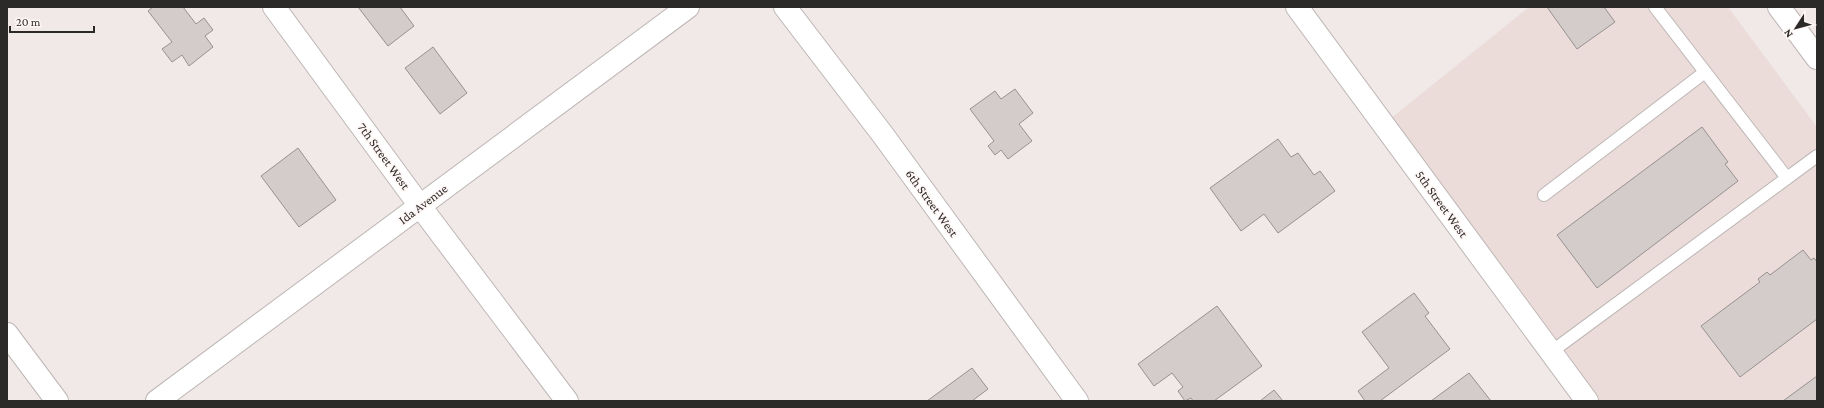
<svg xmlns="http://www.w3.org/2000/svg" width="1824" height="408" font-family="'Crimson Pro',serif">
<rect width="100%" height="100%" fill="#f0e9e8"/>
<polygon fill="#ebdcd9" points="1529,7 1728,7 1817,127 1817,401 1585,401 1380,127"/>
<g fill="#d3cccb" stroke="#979190">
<polygon points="153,7 183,7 196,24 204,18 213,30 205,36 213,47 189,66 182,55 172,62 162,49 172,42 148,11"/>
<polygon points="358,7 400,7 414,26 388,46"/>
<polygon points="1547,7 1604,7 1615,22 1577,49"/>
<polygon points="433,47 467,93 440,114 405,68"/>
<polygon points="1015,89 1033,113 1019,124 1032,141 1008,159 1001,150 995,155 988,146 994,141 970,109 995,91 1001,99"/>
<polygon points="1702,127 1728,162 1725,164 1738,181 1597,288 1557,235"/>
<polygon points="1278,139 1291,157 1298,153 1314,175 1320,171 1335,191 1278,233 1264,214 1241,231 1210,188"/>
<polygon points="298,148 336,200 299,227 261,176"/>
<polygon points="1803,250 1811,260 1814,258 1817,262 1817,319 1740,377 1701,326 1760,282 1758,279 1767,272 1770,275"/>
<polygon points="1414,293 1429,313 1425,316 1450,349 1380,401 1365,401 1358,391 1389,368 1362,332"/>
<polygon points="1217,306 1262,366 1214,401 1193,401 1191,398 1185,401 1178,391 1183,387 1172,373 1154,386 1138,364"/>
<polygon points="972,368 988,389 972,401 927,401"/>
<polygon points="1469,373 1491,401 1431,401"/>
<polygon points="1817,376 1817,401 1783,401"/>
<polygon points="1274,390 1283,401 1260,401"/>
</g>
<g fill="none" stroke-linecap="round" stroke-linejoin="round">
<g stroke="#bdb6b5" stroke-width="14">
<g id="lane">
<polyline points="1655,7 1787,178"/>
<polyline points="1544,195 1705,72"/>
<polyline points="1551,352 1817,156"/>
</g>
</g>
<g stroke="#bdb6b5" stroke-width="24">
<g id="street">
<polyline points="274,7 420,206 567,401"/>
<polyline points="785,7 883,135 1077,401"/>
<polyline points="1297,7 1587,401"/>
<polyline points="7,334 57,401"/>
<polyline points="157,401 688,7"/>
</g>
</g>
<g stroke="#bdb6b5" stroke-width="24">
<polyline id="secondary" points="1779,7 1817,58"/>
</g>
<use href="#lane" stroke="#fff" stroke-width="12"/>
<use href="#street" stroke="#fff" stroke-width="22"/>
<use href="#secondary" stroke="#fff" stroke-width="22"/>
</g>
<g text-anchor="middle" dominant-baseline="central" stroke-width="3.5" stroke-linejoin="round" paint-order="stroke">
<g font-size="13" fill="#2c2929" stroke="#fef7f6">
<text transform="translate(384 156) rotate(54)">7th Street West</text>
<text transform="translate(932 203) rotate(54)">6th Street West</text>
<text transform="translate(423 204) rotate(-37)">Ida Avenue</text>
<text transform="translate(1442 204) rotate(54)">5th Street West</text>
</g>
</g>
<rect width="1824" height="408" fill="none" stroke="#2c2929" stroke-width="16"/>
<g transform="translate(1796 28) rotate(234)" stroke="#fef7f6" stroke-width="3" paint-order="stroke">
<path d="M0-3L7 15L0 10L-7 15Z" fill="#2c2929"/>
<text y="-6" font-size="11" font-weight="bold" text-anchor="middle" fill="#2c2929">N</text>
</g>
<path d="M10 26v6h84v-6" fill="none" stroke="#2c2929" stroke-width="2"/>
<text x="16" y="26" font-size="12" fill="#2c2929" stroke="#fef7f6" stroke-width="3" paint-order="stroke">20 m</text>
</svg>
